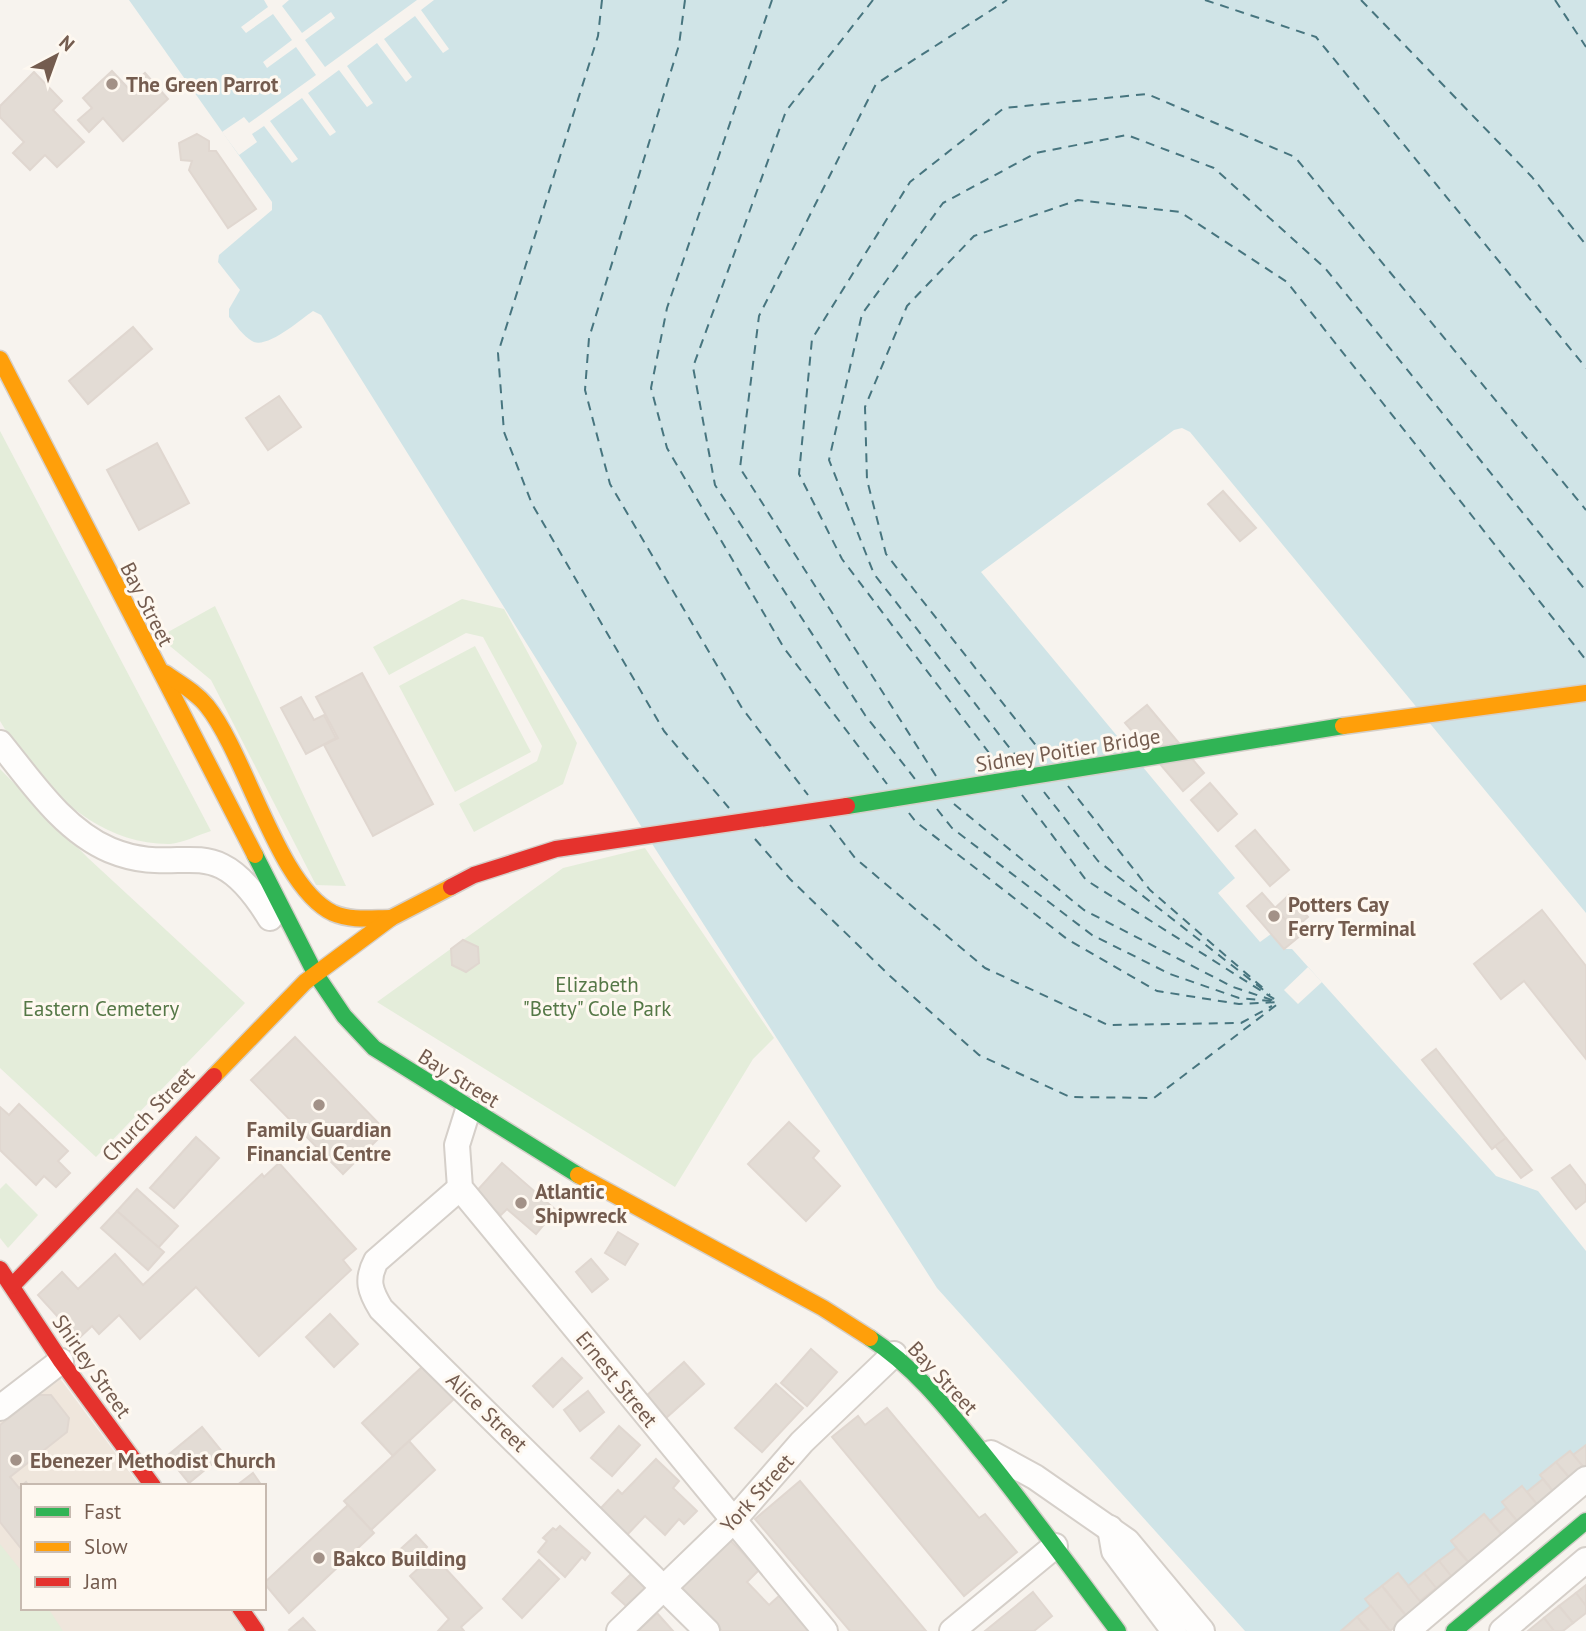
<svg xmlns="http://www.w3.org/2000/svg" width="1586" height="1631" font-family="'PT Sans',sans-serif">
<rect width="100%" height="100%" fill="#f7f3ee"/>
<polygon fill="#efe6dc" points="47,1361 140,1486 23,1486 23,1608 228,1608 244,1631 0,1631 0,1397"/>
<g fill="#e4edda">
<path d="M0,431L211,831C198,835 183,843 170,844C94,845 35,781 0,721Z"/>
<polygon points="462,599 504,609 577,743 563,784 474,832 459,804 537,761 542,746 483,637 466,633 389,675 373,647"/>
<polygon points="215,606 346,886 316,885 211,680 159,637"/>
<polygon points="475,646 531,752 455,792 399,686"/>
<polygon points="0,769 88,858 245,1003 96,1157 0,1068"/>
<polygon points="645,848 774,1038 753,1059 675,1187 377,1002 563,868"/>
<polygon points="6,1183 38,1215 8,1248 0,1238 0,1189"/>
<polygon points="0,1544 23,1573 23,1608 48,1608 63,1631 0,1631"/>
</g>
<path fill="#d0e4e7" d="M129,0H1586V913L1190,432L1182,428L1174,430L981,572L1235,878L1218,893L1260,942L1271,934L1284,949H1292L1496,1176L1538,1191L1586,1251V1445L1573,1455L1569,1451L1540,1475L1543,1479L1527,1492L1522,1486L1502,1502L1506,1508L1490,1521L1484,1514L1456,1548L1408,1586L1397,1573L1366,1599L1371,1606L1341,1631H1245L937,1288L656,850L321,315L313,311C300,320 266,350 252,341C243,336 236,325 229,317V309L240,290L218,262L219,255L272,210V202Z"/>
<g fill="#f7f3ee">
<polygon points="264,0 289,0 282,6 302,33 331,12 335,18 305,40 325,67 417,0 434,0 421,10 449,49 443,53 415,16 384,39 412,77 406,82 377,43 347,66 373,103 367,107 339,70 308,93 336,132 330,136 302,98 270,121 298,159 292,163 264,126 252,134 257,142 239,155 222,132 244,117 249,123 316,75 296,47 267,68 263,62 292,40 273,14 246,33 241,27 268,7"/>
<polygon points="1308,967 1322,982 1298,1004 1284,990"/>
</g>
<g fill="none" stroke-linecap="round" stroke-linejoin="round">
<g stroke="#47757f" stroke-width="2" stroke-dasharray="9 7" stroke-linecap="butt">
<polyline points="602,0 598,36 498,353 504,432 532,504 664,731 729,808"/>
<polyline points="685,0 679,45 589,338 585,390 610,484 742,708 808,795"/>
<polyline points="772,0 667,308 651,388 667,448 784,648 887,784"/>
<polyline points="873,0 786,111 693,367 715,485 865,715 915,779"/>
<polyline points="1205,0 1316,37 1586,368"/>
<polyline points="1361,0 1532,177 1586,245"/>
<polyline points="1555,0 1586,47"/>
<polyline points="1045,757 886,554 867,480 865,407 907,306 974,236 1078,200 1180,212 1287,282 1586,660"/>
<polyline points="1019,760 874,574 829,460 862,314 943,203 1036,153 1127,135 1214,168 1325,268 1586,591"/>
<polyline points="999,766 842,559 799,474 812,339 910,182 1004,108 1147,94 1295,157 1586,510"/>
<polyline points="936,776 740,468 759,316 876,84 1007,0"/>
<polyline points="1068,786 1150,890 1263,988"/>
<polyline points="1044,792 1098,861 1270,995"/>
<polyline points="1022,795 1086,880 1279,1002"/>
<polyline points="954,804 1084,910 1233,987 1275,1001"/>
<polyline points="937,809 952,828 1092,935 1170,974 1239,998 1271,1001"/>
<polyline points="909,813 916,822 1067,939 1157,991 1239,1004 1278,1002"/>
<polyline points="830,825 855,858 985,968 1108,1025 1241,1023 1272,1006"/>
<polyline points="755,839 790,879 890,976 979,1055 1070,1097 1154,1098 1279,1003"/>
</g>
</g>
<g fill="#e3dcd5" stroke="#e0d7d0" stroke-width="2">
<polygon points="112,71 128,88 145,73 168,99 123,141 103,118 89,132 78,120 92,108 83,98"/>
<polygon points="34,72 62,101 53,110 84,142 57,167 45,155 30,170 13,153 24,142 0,117 0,106"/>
<polygon points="197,134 209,141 209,151 216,151 256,209 228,228 189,170 192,161 181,160 179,143"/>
<polygon points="133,327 152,349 88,404 69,381"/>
<polygon points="279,396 301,427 268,450 246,418"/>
<polygon points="157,443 189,503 139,530 107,470"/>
<polygon points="1223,491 1256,528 1240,541 1208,504"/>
<polygon points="362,673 433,804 373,836 324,745 338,738 316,697"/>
<polygon points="301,697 314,720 324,715 336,738 306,754 281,708"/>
<polygon points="1147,705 1204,773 1183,791 1125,723"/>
<polygon points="1210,783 1237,814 1218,831 1191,800"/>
<polygon points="1255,830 1289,870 1270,886 1236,846"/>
<polygon points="1262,893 1300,936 1284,949 1247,906"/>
<polygon points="1289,895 1308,917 1294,929 1275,908"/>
<polygon points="1542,910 1586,966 1586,1059 1524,981 1501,999 1474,964"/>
<polygon points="463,940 478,947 479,963 466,972 452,965 451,949"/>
<polygon points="295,1037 386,1131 343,1174 251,1080"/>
<polygon points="1436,1049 1506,1138 1492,1149 1422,1060"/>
<polygon points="19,1104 68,1151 58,1161 70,1173 56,1187 44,1176 36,1185 0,1150 0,1107 9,1115"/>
<polygon points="789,1122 819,1151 813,1158 840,1186 806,1221 748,1164"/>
<polygon points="196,1137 219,1158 174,1208 150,1188"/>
<polygon points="1506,1138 1532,1170 1521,1178 1495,1146"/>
<polygon points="279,1163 356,1249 343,1260 351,1270 259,1356 196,1287 140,1339 119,1315 99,1334 92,1326 78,1339 38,1295 62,1272 78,1289 115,1254 143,1285 262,1174 264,1177"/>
<polygon points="502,1163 556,1210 536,1234 507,1209 501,1215 475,1193"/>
<polygon points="1570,1165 1586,1186 1586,1201 1576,1209 1552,1178"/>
<polygon points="137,1189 178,1226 158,1248 117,1211"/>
<polygon points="117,1211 164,1252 148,1270 101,1228"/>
<polygon points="618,1232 638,1244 625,1265 605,1253"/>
<polygon points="591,1259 608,1279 592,1292 576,1272"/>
<polygon points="330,1314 358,1344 334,1367 306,1337"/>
<polygon points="811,1349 837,1372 807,1406 781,1383"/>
<polygon points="562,1358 582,1378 553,1407 533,1386"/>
<polygon points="684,1362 704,1384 666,1418 646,1396"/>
<polygon points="423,1366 454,1399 393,1456 362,1423"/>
<polygon points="776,1384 803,1408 762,1452 735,1428"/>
<polygon points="588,1391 604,1412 580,1431 564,1410"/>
<polygon points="38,1395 51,1395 69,1418 67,1432 10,1477 19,1488 26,1482 29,1486 23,1486 23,1551 0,1522 0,1425"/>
<polygon points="887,1408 979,1518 985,1514 1017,1552 964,1596 832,1437 858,1416 865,1425"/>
<polygon points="619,1426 640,1445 612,1476 591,1458"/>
<polygon points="202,1427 224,1454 189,1483 167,1456"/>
<polygon points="409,1441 435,1470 371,1530 344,1501"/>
<polygon points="1586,1445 1586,1470 1573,1455"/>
<polygon points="1570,1451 1586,1470 1573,1482 1556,1462"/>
<polygon points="656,1459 679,1481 673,1488 697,1511 684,1524 679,1519 665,1535 645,1516 626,1536 599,1510 618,1490 622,1494"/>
<polygon points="1556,1462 1573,1482 1556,1495 1540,1475"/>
<polygon points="253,1473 262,1486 236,1486"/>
<polygon points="1543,1479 1556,1495 1540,1508 1527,1492"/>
<polygon points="800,1481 926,1631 850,1631 755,1519"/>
<polygon points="1522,1486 1538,1506 1518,1522 1502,1502"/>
<polygon points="348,1505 374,1533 289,1613 264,1583"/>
<polygon points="1506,1508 1518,1522 1502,1535 1490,1521"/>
<polygon points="1484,1514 1502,1535 1468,1562 1451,1541"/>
<polygon points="560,1526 590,1553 585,1560 582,1557 565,1577 538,1552 547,1541 543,1538 553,1528 556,1530"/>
<polygon points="416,1535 427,1547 406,1566 395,1554"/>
<polygon points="729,1539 759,1570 747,1582 769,1605 779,1596 810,1629 808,1631 722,1631 679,1586"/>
<polygon points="1456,1548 1468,1562 1451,1576 1439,1561"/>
<polygon points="433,1555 482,1608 461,1627 464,1631 438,1631 449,1619 410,1576"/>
<polygon points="539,1560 559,1579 522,1618 503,1599"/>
<polygon points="1439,1561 1451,1576 1436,1588 1424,1573"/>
<polygon points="632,1573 646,1587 626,1606 612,1593"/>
<polygon points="1398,1573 1423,1604 1407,1617 1382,1586"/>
<polygon points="1424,1573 1436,1588 1420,1601 1408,1586"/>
<polygon points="1586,1585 1586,1606 1576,1593"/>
<polygon points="1382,1586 1407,1617 1390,1631 1365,1599"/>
<polygon points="1033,1592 1052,1616 1034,1631 985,1631"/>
<polygon points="1576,1593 1586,1606 1586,1613 1573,1623 1559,1606"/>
<polygon points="1371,1606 1390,1631 1369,1631 1357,1617"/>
<polygon points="1559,1606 1573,1623 1563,1631 1554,1631 1544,1618"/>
<polygon points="657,1613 673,1631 638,1631"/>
<polygon points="1357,1617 1369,1631 1341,1631"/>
<polygon points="303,1618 315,1631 290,1631 289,1630"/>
<polygon points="1544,1618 1554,1631 1528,1631"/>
</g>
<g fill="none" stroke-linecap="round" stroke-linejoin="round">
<g stroke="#d5cfc9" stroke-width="28">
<g id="street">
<path d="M0,743C31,781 63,830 110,850C185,881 212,823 270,918"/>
<polyline points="468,1110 457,1145 460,1188 825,1631"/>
<path d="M460,1188L376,1261C366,1280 370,1291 381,1309L707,1631"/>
<polyline points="0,1408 61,1361"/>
<polyline points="991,1453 1035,1477 1127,1541 1202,1631"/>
<polyline points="1110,1528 1114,1551 1174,1631"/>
<polyline points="619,1631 733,1521 802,1442 894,1354"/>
<polyline points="952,1631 1055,1546"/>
<polyline points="1407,1631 1586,1479"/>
<polyline points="1502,1631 1586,1560"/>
</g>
</g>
<g stroke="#d5cfc9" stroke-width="19">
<g id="fast">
<polyline points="847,806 1343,726"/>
<polyline points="255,855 315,973 344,1016 374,1048 578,1175"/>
<path d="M870,1338C916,1368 948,1410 982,1452C1029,1510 1073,1571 1118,1631"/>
<polyline points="1454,1631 1586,1521"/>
</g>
</g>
<g stroke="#d5cfc9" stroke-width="19">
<g id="slow">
<polyline points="0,359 255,855"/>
<path d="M165,673C179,683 196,692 207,706C247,756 278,887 333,913C351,921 372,918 391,918"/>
<polyline points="1343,726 1586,693"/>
<polyline points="214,1076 305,982 391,918 451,887"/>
<polyline points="578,1175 823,1308 870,1338"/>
</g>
</g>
<g stroke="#d5cfc9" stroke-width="19">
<g id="jam">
<polyline points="451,887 474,875 556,849 847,806"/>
<polyline points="0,1269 61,1361 153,1486"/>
<polyline points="12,1286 214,1076"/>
<polyline points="240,1608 256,1631"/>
</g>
</g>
<use href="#street" stroke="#fefdfc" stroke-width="24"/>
<use href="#fast" stroke="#30b455" stroke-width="16"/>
<use href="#slow" stroke="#ff9f0a" stroke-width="16"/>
<use href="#jam" stroke="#e5322d" stroke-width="16"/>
</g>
<g fill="#a29187" stroke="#fef8f0" stroke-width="2.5">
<circle cx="112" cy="84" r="7"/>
<circle cx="1274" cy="916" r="7"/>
<circle cx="319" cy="1105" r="7"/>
<circle cx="521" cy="1203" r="7"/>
<circle cx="16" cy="1460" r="7"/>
<circle cx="319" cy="1558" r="7"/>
</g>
<g text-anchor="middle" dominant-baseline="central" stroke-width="6" stroke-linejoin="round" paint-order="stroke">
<g font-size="21" font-weight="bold" fill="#745c4f" stroke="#fef8f0" text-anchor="start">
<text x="126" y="84">The Green Parrot</text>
<text x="1288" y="904">Potters Cay<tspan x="1288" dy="24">Ferry Terminal</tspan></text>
<text x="319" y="1129" text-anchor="middle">Family Guardian<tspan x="319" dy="24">Financial Centre</tspan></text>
<text x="535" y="1191">Atlantic<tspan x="535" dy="24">Shipwreck</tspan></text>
<text x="30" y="1460">Ebenezer Methodist Church</text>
<text x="333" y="1558">Bakco Building</text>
</g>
<g font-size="21" fill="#745c4f" stroke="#fef8f0">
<text transform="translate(147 604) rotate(63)">Bay Street</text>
<text transform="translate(1068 750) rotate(-9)">Sidney Poitier Bridge</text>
<text transform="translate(459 1078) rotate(32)">Bay Street</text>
<text transform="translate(148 1114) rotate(-46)">Church Street</text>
<text transform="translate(92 1366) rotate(55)">Shirley Street</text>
<text transform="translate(943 1378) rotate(47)">Bay Street</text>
<text transform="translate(617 1379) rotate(51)">Ernest Street</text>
<text transform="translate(487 1412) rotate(44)">Alice Street</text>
<text transform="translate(757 1493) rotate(-48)">York Street</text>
</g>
<g font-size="21" fill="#557847" stroke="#fef8f0">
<text x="597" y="984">Elizabeth<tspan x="597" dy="24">"Betty" Cole Park</tspan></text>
<text x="101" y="1008">Eastern Cemetery</text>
</g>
</g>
<rect x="21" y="1484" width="245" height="126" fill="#fef8f0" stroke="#c7bab0" stroke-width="2"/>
<rect x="35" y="1507" width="35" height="10" fill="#30b455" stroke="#c7bab0" stroke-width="2"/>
<text x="84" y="1519" font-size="21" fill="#745c4f">Fast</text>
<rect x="35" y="1542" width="35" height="10" fill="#ff9f0a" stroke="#c7bab0" stroke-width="2"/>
<text x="84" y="1554" font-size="21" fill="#745c4f">Slow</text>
<rect x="35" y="1577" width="35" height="10" fill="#e5322d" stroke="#c7bab0" stroke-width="2"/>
<text x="84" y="1589" font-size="21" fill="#745c4f">Jam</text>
<g transform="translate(56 56) rotate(41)" stroke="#fef8f0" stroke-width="5" paint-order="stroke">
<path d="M0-5L12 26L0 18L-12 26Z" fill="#745c4f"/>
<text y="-10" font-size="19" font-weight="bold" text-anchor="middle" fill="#745c4f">N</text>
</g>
</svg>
